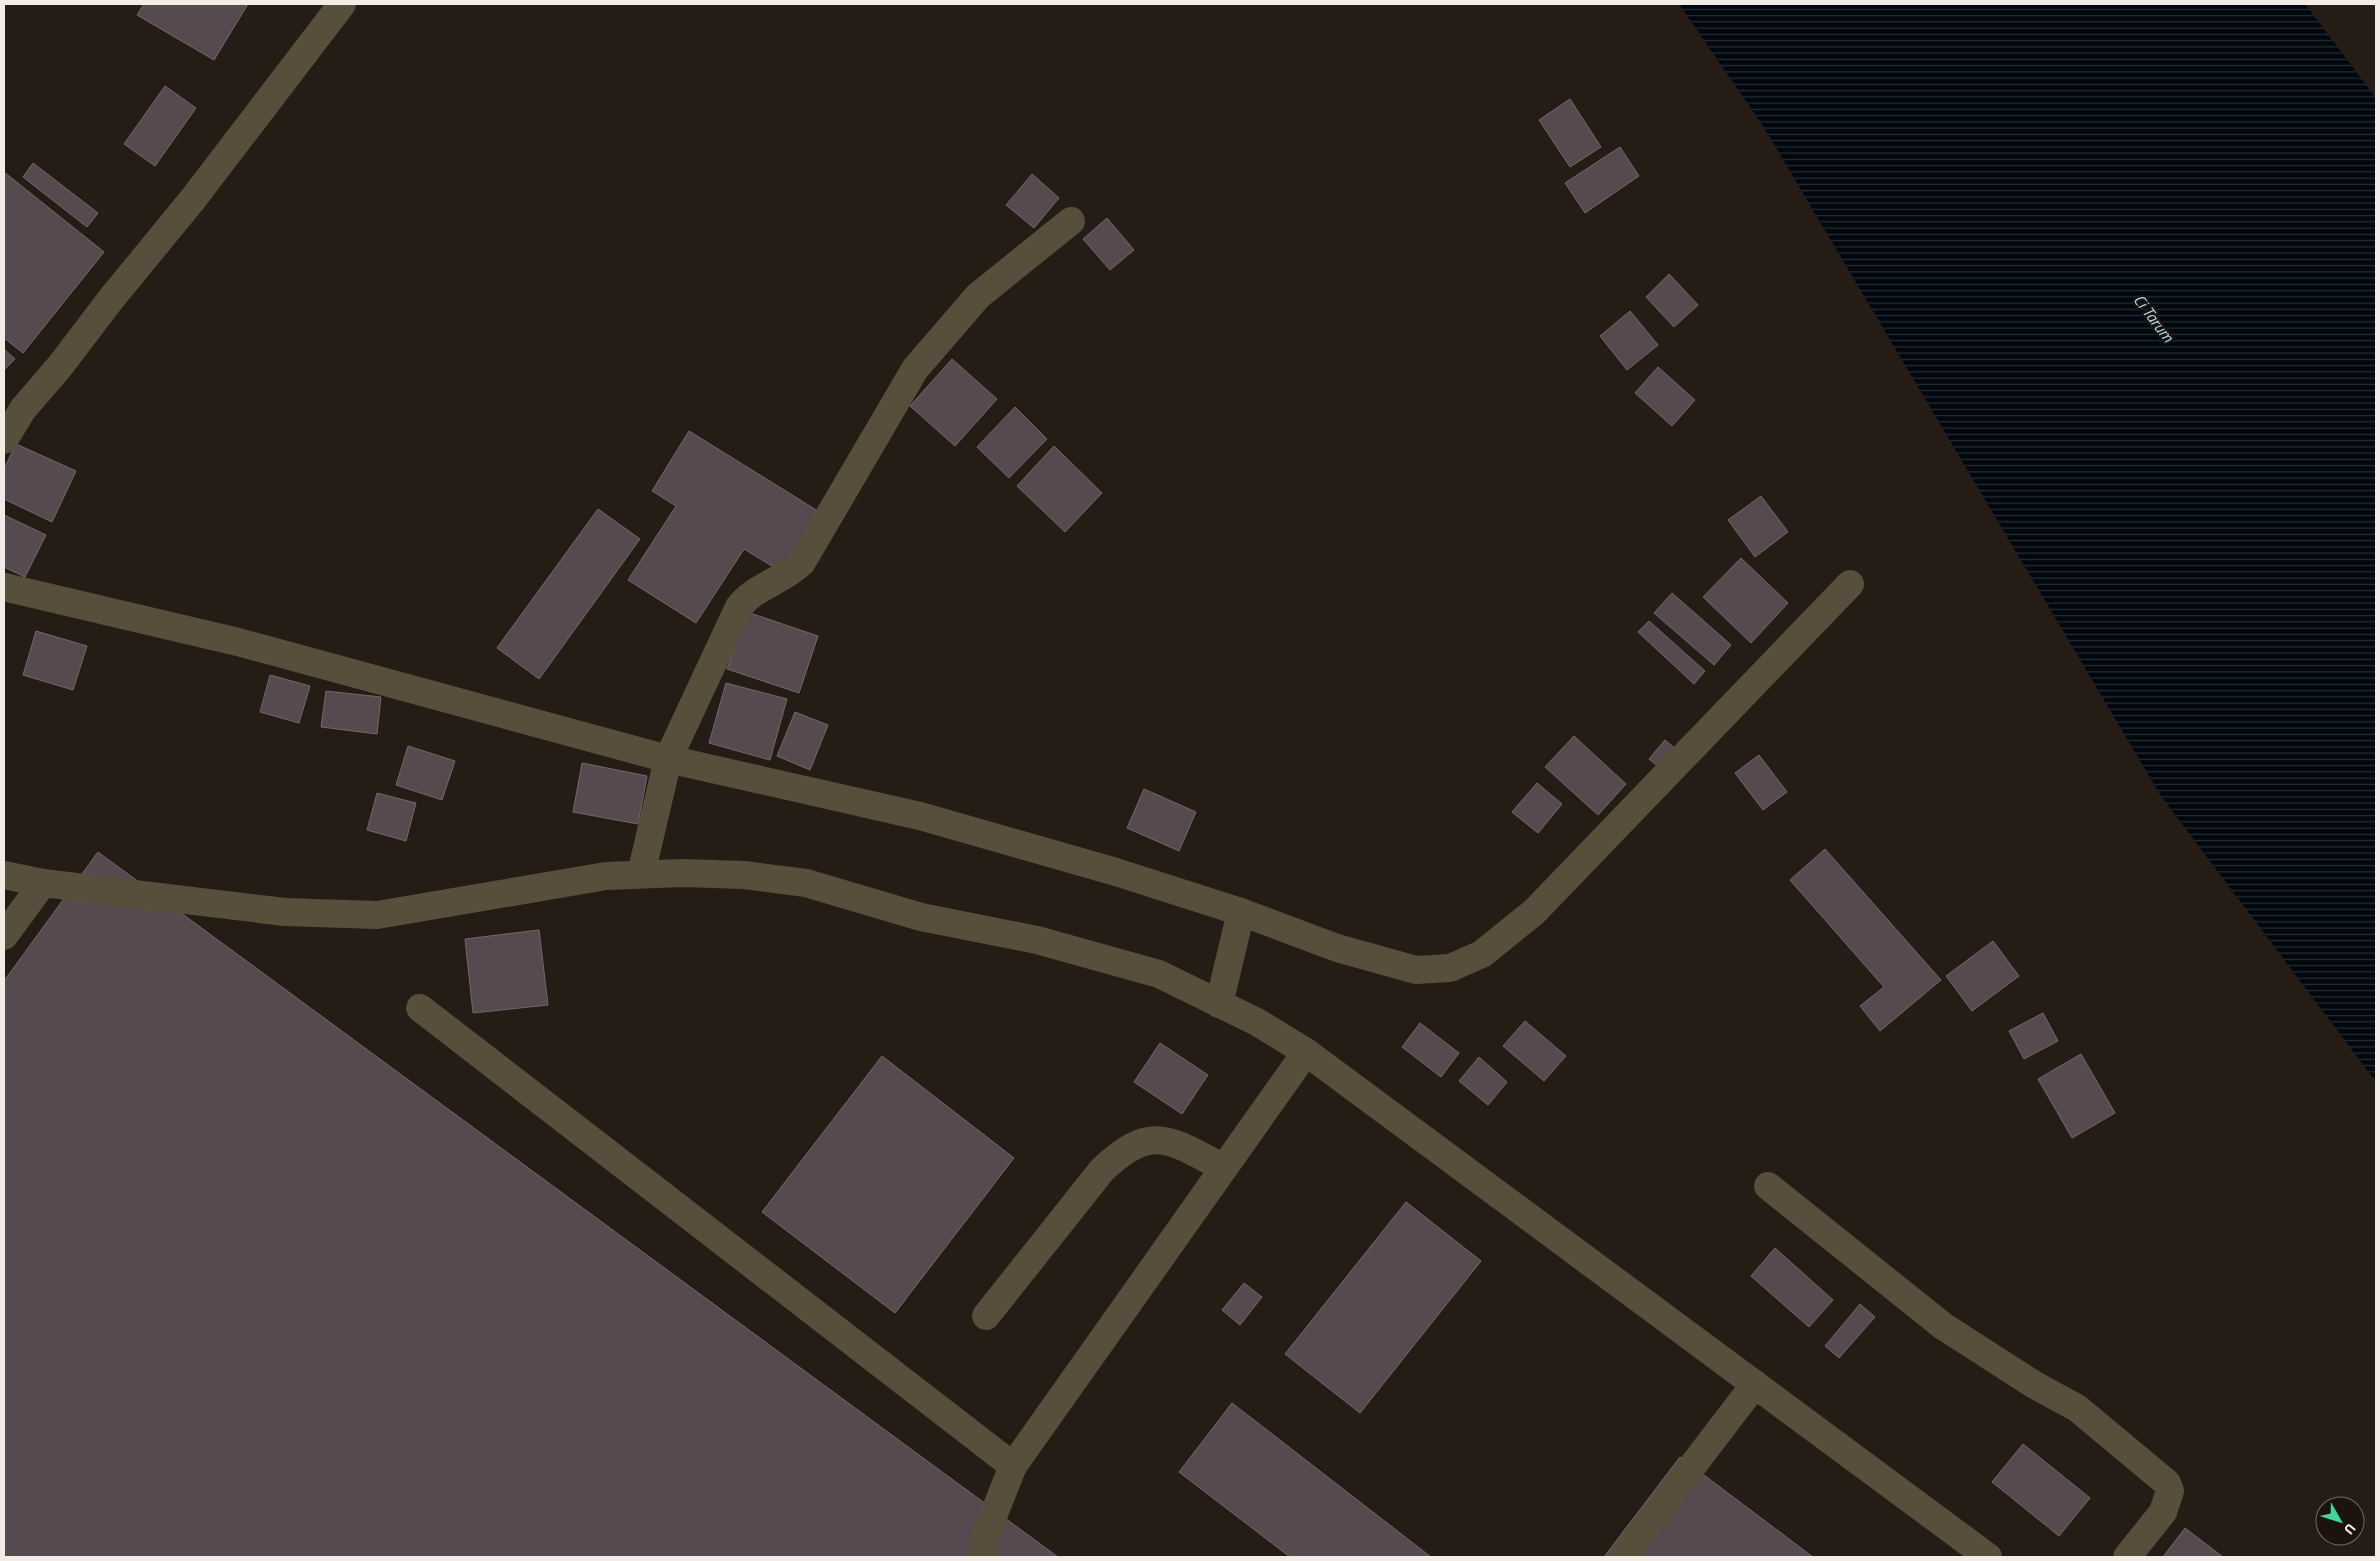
<svg xmlns="http://www.w3.org/2000/svg" width="2380" height="1561" font-family="'Titillium Web',sans-serif">
<defs>
<pattern id="water-rules" width="6" height="5" patternUnits="userSpaceOnUse" patternTransform="scale(1.25)"><rect width="6" height="5" fill="#00080f"/><path d="M0 2.5h6" fill="none" stroke="#262c32"/></pattern>
</defs>
<rect width="100%" height="100%" fill="#251d15"/>
<polygon fill="url(#water-rules)" points="1679,4 2305,4 2376,98 2376,1082 2161,796 1763,126"/>
<g fill="#574a4f" stroke="#75676c">
<polygon points="144,4 248,4 214,60 137,15"/>
<polygon points="165,86 196,108 155,166 124,144"/>
<polygon points="1570,99 1601,147 1570,167 1539,120"/>
<polygon points="1620,147 1639,176 1585,213 1565,183"/>
<polygon points="33,163 98,213 87,227 23,177"/>
<polygon points="4,172 104,252 23,353 4,338"/>
<polygon points="1032,174 1059,198 1034,228 1006,205"/>
<polygon points="1107,218 1134,250 1110,270 1083,239"/>
<polygon points="1669,274 1698,305 1674,327 1646,297"/>
<polygon points="1630,311 1658,345 1627,370 1600,336"/>
<polygon points="4,349 15,359 4,370"/>
<polygon points="952,359 997,399 955,446 910,406"/>
<polygon points="1658,367 1695,400 1672,426 1635,393"/>
<polygon points="1015,407 1047,439 1009,478 977,447"/>
<polygon points="689,431 818,511 780,571 744,549 696,623 628,580 676,506 652,491"/>
<polygon points="16,444 76,471 52,522 4,499 4,469"/>
<polygon points="1054,446 1102,493 1065,532 1017,486"/>
<polygon points="1761,496 1788,532 1755,557 1728,520"/>
<polygon points="598,509 640,539 539,679 497,648"/>
<polygon points="4,515 46,535 25,577 4,567"/>
<polygon points="1741,558 1788,603 1751,643 1703,597"/>
<polygon points="1672,593 1731,645 1714,665 1654,613"/>
<polygon points="747,612 818,636 799,693 727,669"/>
<polygon points="1649,621 1705,671 1694,684 1638,632"/>
<polygon points="36,631 87,646 73,690 23,675"/>
<polygon points="270,675 310,686 299,723 260,712"/>
<polygon points="726,683 787,699 770,760 709,743"/>
<polygon points="326,691 381,697 377,734 321,727"/>
<polygon points="795,712 828,725 810,770 777,756"/>
<polygon points="1574,736 1626,784 1598,815 1545,767"/>
<polygon points="1665,740 1678,751 1662,770 1649,759"/>
<polygon points="408,746 455,761 442,800 396,785"/>
<polygon points="1759,755 1787,792 1763,810 1735,773"/>
<polygon points="582,763 647,776 638,824 573,812"/>
<polygon points="1537,783 1562,804 1538,833 1512,812"/>
<polygon points="1144,789 1196,812 1179,851 1127,828"/>
<polygon points="377,793 416,803 406,841 367,830"/>
<polygon points="1825,849 1941,980 1880,1031 1860,1006 1884,987 1790,880"/>
<polygon points="98,852 1058,1557 4,1557 4,981"/>
<polygon points="539,930 548,1005 473,1013 465,939"/>
<polygon points="1993,941 2019,976 1972,1011 1946,976"/>
<polygon points="2043,1013 2058,1041 2024,1059 2009,1031"/>
<polygon points="1525,1021 1566,1056 1544,1081 1503,1046"/>
<polygon points="1420,1023 1459,1053 1441,1077 1402,1047"/>
<polygon points="1160,1043 1208,1075 1182,1114 1134,1082"/>
<polygon points="2081,1054 2115,1113 2072,1138 2038,1079"/>
<polygon points="882,1056 1014,1158 895,1313 762,1212"/>
<polygon points="1479,1057 1507,1082 1488,1105 1459,1081"/>
<polygon points="1406,1202 1481,1261 1360,1413 1285,1354"/>
<polygon points="1775,1248 1833,1300 1809,1327 1751,1276"/>
<polygon points="1244,1283 1262,1297 1240,1325 1222,1310"/>
<polygon points="1860,1304 1875,1317 1839,1358 1825,1346"/>
<polygon points="1232,1403 1431,1557 1290,1557 1179,1472"/>
<polygon points="2023,1444 2090,1498 2059,1536 1992,1482"/>
<polygon points="1680,1457 1813,1557 1604,1557"/>
<polygon points="2185,1528 2223,1557 2163,1557"/>
</g>
<g fill="none" stroke-linecap="round" stroke-linejoin="round">
<g stroke="#574f3b" stroke-width="28">
<polyline points="4,440 23,409 60,366 111,299 193,199 342,4"/>
<polyline points="4,587 238,642 668,759 920,816 1116,872 1241,912 1337,948 1416,970 1450,968 1482,954 1534,912 1850,584"/>
<path d="M641,874L668,759L739,607C755,586 783,581 802,562L915,369L978,296L1071,221"/>
<polyline points="4,875 43,883 285,912 377,915 606,876 682,873 744,875 806,883 921,917 1037,940 1159,974 1257,1022 1306,1052 1988,1557"/>
<polyline points="4,936 43,883"/>
<polyline points="1219,1004 1241,912"/>
<polyline points="420,1008 1013,1466"/>
<polyline points="1768,1186 1943,1326 2033,1384 2077,1408 2167,1483 2170,1491 2163,1512 2127,1557"/>
<path d="M986,1316L1102,1170C1152,1122 1170,1140 1224,1168"/>
<polyline points="984,1557 984,1539 1013,1466 1306,1052"/>
<polyline points="1623,1557 1755,1384"/>
</g>
</g>
<g text-anchor="middle" dominant-baseline="central" stroke-width="4.5" stroke-linejoin="round" paint-order="stroke">
<g font-size="16" font-style="italic" fill="#abdbf4" stroke="#1c140c">
<text transform="translate(2154 318) rotate(53)">Ci Tarum</text>
</g>
</g>
<rect width="2380" height="1561" fill="none" stroke="#f2ece7" stroke-width="10"/>
<g transform="translate(2340 1521) rotate(129)"><circle r="24" fill="#1c140c" stroke="#726a64"/>
<path d="M0-4L9 19L0 12L-9 19Z" fill="#43d4a0"/>
<text y="-8" font-size="14" font-weight="bold" text-anchor="middle" fill="#f2ece7">U</text>
</g>
</svg>
